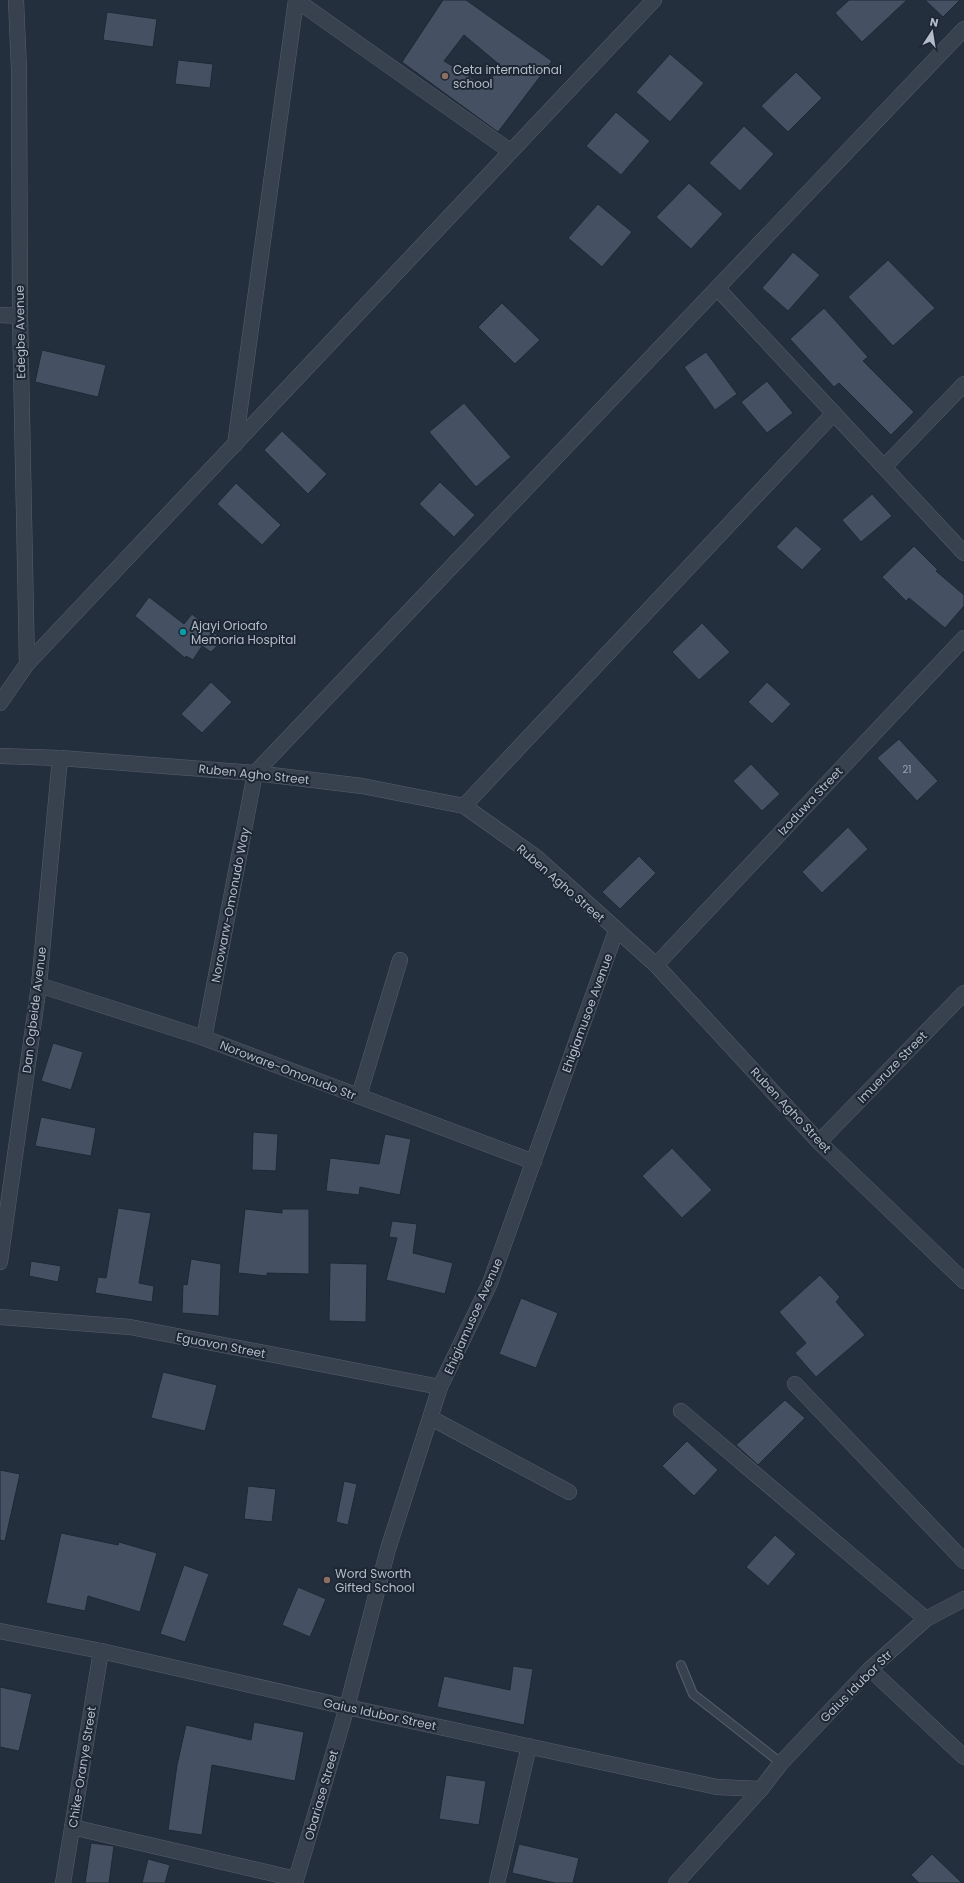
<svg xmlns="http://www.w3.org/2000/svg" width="964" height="1883" font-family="Poppins,sans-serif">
<rect width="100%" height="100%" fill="#242f3e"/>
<g fill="#455162" stroke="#1f2835" fill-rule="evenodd">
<path d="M443,0H466L552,61L498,132L402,62ZM464,35L501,66L485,86L444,61Z"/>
<polygon points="849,0 907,0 862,42 835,13"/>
<polygon points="925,0 960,0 943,17"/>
<polygon points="107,12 157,19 153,47 103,40"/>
<polygon points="670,54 704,83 670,122 636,92"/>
<polygon points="178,60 213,64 210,88 175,84"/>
<polygon points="796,72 822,98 788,132 761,106"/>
<polygon points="616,112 650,141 621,175 586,146"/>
<polygon points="744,126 774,154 740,191 709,163"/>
<polygon points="689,183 723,214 691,249 656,217"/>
<polygon points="598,204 632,232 602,267 568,238"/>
<polygon points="793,252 820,275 788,311 762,288"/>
<polygon points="888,260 935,308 893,346 848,297"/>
<polygon points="502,303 540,340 515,364 478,327"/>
<polygon points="824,308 868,357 863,361 914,412 891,435 839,383 834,387 790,339"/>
<polygon points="42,350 106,365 98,397 35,382"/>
<polygon points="706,352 737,394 715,410 684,367"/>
<polygon points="767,381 793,413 767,433 741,402"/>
<polygon points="464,403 511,457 476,487 429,432"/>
<polygon points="282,431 327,474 308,494 264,450"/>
<polygon points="440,482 475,515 454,537 419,504"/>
<polygon points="236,483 281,525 262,545 217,504"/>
<polygon points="872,494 892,516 861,542 842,520"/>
<polygon points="796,526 822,549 802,570 776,547"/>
<polygon points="914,546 938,570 936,571 964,595 964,606 945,628 909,598 906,601 882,577"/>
<polygon points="149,597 184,624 192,614 223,640 211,652 202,646 193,660 186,656 185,658 135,616"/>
<polygon points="702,623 730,652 699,680 672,652"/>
<polygon points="211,682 232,702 202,733 181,714"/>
<polygon points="767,682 791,704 772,724 748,702"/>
<polygon points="899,739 938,781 917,801 877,758"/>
<polygon points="751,764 780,794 762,811 733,781"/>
<polygon points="848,827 868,849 822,893 802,872"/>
<polygon points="639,856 656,873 620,909 602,892"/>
<polygon points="53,1043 83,1052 71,1090 41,1081"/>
<polygon points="41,1117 96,1128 91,1156 35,1146"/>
<polygon points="253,1132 278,1134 276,1171 252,1170"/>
<polygon points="385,1134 411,1139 400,1195 360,1187 359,1195 326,1191 330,1158 379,1164"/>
<polygon points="672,1148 712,1190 682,1218 642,1176"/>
<polygon points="118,1208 151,1213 139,1283 154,1286 152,1302 95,1293 98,1277 106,1278"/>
<polygon points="245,1209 282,1213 282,1209 309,1209 309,1274 267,1273 267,1276 238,1273"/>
<polygon points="392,1221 417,1224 413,1253 453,1263 445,1294 386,1280 397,1238 389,1237"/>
<polygon points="191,1259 221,1264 219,1316 182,1313 183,1284 187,1285"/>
<polygon points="31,1261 61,1266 58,1282 29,1276"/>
<polygon points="330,1263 367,1264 366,1322 329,1321"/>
<polygon points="820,1275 840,1297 836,1302 865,1335 816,1377 795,1353 806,1343 779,1312"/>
<polygon points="521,1298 558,1313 536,1368 499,1354"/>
<polygon points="163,1372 217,1385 205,1431 151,1418"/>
<polygon points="785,1400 805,1418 758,1465 736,1445"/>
<polygon points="687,1441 718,1470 694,1496 662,1466"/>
<polygon points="0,1470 20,1474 5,1541 0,1540"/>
<polygon points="344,1481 357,1484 348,1525 336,1522"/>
<polygon points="248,1486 276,1489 272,1522 244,1519"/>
<polygon points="61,1533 118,1545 119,1542 157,1553 140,1612 88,1596 85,1611 46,1603"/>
<polygon points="775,1535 796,1554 768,1586 746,1567"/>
<polygon points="184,1565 209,1574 185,1642 160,1634"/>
<polygon points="298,1587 326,1599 310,1637 282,1625"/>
<polygon points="513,1666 533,1669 524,1725 437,1707 444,1676 510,1690"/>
<polygon points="0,1687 32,1694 19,1751 0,1747"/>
<polygon points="254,1722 304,1732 295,1781 212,1765 202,1835 168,1830 177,1765 186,1725 251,1740"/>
<polygon points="446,1775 486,1781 479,1825 439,1819"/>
<polygon points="91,1843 114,1846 109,1883 85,1883"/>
<polygon points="519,1844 579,1858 573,1883 555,1883 512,1873"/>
<polygon points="932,1854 962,1883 919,1883 911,1875"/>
<polygon points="148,1859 170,1865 165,1883 142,1883"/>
</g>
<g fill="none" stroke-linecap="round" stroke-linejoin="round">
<g stroke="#565f6c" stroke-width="10">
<polyline id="lane" points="681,1665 693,1694 781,1763"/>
</g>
<g stroke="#565f6c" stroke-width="16">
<g id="street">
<polyline points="16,0 19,70 20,316 27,664"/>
<polyline points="296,0 510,151"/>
<polyline points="718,289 964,553"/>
<polyline points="0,315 20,316"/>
<polyline points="235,445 296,0"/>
<polyline points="884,467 964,384"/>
<polyline points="0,703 27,664 654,0"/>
<polyline points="0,756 60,758 255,773 362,786 464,806 536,857 656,965 819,1142 964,1281"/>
<polyline points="464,806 834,413"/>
<polyline points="656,965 964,638"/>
<polyline points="39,985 204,1038 534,1162"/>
<polyline points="204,1038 255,773 964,29"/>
<polyline points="359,1096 400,960"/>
<polyline points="819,1142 964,993"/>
<polyline points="0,1262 39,985 60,758"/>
<polyline points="0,1317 130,1327 440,1387"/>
<polyline points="795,1384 964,1561"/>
<polyline points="681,1411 926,1619"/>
<polyline points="431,1418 569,1492"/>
<polyline points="0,1631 101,1651 347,1707 717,1787 761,1789"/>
<polyline points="870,1669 964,1757"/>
<polyline points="72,1827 296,1879"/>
<polyline points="63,1883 101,1651"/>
<polyline points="295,1883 347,1707 388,1549 440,1387 490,1283 616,931"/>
<polyline points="497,1883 529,1746"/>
<polyline points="676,1883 761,1789 781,1763 870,1669 926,1619 964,1599"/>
</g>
</g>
<use href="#lane" stroke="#38414e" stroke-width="8"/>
<use href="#street" stroke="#38414e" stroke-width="15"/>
</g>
<g fill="#8d6e63" stroke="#1d2633" stroke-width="1.5">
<circle cx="445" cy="76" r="4"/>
<circle cx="327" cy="1580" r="4"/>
</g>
<circle fill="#0f9aa8" stroke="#1d2633" stroke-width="1.5" cx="183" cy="632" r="4"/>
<g text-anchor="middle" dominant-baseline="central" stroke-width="4" stroke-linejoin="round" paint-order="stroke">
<g font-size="10" fill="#98a1af">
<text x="907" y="769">21</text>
</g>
<g font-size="12" fill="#b4bcc9" stroke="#1d2633" text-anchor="start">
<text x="453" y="69">Ceta international<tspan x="453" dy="14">school</tspan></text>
<text x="191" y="625">Ajayi Orioafo<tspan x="191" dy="14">Memoria Hospital</tspan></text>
<text x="335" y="1573">Word Sworth<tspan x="335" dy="14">Gifted School</tspan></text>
</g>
<g font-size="12" fill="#b4bcc9" stroke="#1d2633">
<text transform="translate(20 332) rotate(-91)">Edegbe Avenue</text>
<text transform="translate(254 774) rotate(6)">Ruben Agho Street</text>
<text transform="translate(810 801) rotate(-47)">Izoduwa Street</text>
<text transform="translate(561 883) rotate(41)">Ruben Agho Street</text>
<text transform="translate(230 905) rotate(-79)">Norowarw-Omonudo Way</text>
<text transform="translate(34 1010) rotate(-83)">Dan Ogbeide Avenue</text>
<text transform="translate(587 1013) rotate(-70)">Ehigiamusoe Avenue</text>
<text transform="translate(892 1067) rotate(-46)">Imueruze Street</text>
<text transform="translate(288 1070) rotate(21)">Noroware-Omonudo Str</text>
<text transform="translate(791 1110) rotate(47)">Ruben Agho Street</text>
<text transform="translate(473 1316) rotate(-66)">Ehigiamusoe Avenue</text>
<text transform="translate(221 1345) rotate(11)">Eguavon Street</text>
<text transform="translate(856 1686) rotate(-45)">Gaius Idubor Str</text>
<text transform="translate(380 1714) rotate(12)">Gaius Idubor Street</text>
<text transform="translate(82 1767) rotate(-81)">Chike-Oranye Street</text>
<text transform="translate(321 1795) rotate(-74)">Obariase Street</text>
</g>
</g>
<g transform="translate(932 32) rotate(12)" stroke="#1d2633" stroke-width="3" paint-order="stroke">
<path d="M0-3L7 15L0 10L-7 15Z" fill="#b4bcc9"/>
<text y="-6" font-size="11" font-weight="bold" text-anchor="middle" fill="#b4bcc9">N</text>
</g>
</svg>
